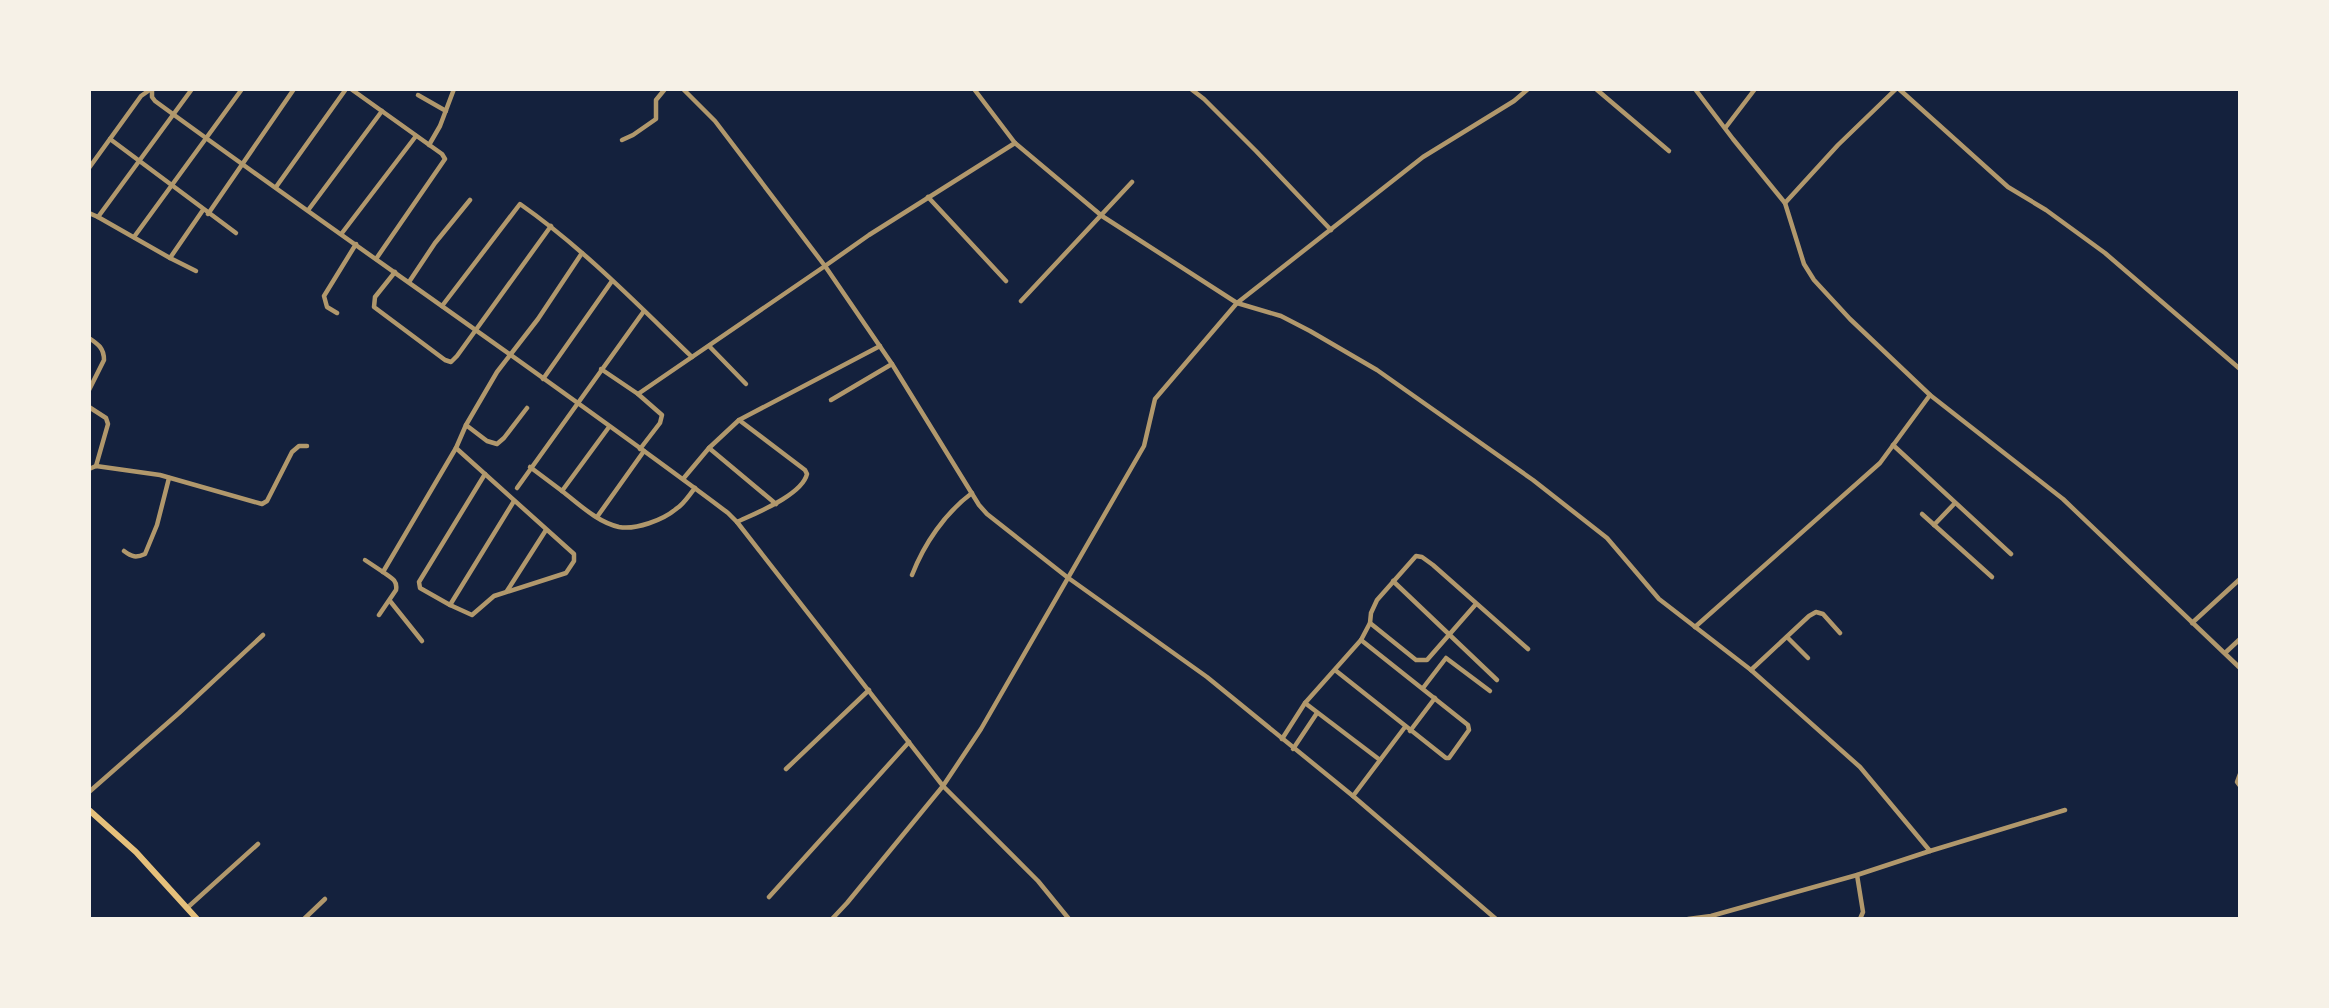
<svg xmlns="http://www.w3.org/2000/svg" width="2329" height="1008" font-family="'Sofia Sans Condensed',sans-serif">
<rect width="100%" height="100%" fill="#14213d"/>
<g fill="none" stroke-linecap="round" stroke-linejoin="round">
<g stroke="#b1986c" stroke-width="4.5">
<path d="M152,89V97L155,101C345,240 540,372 728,513L737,522L943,786L1038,881L1069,919"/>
<polyline points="192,89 98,217 170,258 203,210"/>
<polyline points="351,89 442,154 445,159 376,259"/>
<polyline points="683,89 715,121 825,266 869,235 1015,143"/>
<polyline points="974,89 1015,143 1102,216 1237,303 1423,157 1514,101 1528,89"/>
<polyline points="1191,89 1204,99 1256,151 1331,230"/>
<polyline points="1596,89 1669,151"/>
<polyline points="1695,89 1733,139 1785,203 1804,264 1814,280 1850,319 1930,395 2063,499 2240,668"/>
<polyline points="1899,89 2008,187 2046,210 2105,253 2240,369"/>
<polyline points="418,95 446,111"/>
<polyline points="1726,127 1755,89"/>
<polyline points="110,139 236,233"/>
<polyline points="622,140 633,135 656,119 656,100 665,89"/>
<polyline points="429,145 440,126 454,89"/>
<polyline points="89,168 141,96 151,89"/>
<polyline points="276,187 346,89"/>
<polyline points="928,197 1006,281"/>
<polyline points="1785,203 1838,145 1896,89"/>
<polyline points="309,209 382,111"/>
<polyline points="89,213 98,217"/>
<polyline points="208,214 294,89"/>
<polyline points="342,233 416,136"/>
<polyline points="134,237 242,89"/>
<polyline points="170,258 196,271"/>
<polyline points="395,272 375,297 374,307 445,360 451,362 457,356 551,226"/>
<polyline points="409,282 435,243 470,200"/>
<polyline points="1021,301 1132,182"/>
<path d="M442,306L520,204C583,248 637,304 692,357"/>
<polyline points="337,313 327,307 324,296 356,244"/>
<path d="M89,338C98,344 104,348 104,360L89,390"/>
<polyline points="709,346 746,384"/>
<polyline points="601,369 638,394"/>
<polyline points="543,379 612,281"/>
<polyline points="831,400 892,364"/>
<polyline points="89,407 106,418 108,424 96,466"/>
<polyline points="739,420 880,346"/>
<polyline points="466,425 487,441 497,444 504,438 527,408"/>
<polyline points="1893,445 2011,554"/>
<path d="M709,448L739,420L805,470L807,474C802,495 756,513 737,522"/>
<polyline points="640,449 660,423 662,415 638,394 825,266 892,364 979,505 987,514 1067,577 1207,677 1353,796 1496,919"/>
<polyline points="530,467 562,491 609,427"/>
<polyline points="89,469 96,466 160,475 262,504 267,501 292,452 299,446 307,446"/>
<polyline points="485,474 419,582 420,588 450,605 514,501"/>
<polyline points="683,479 709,448 776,504"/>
<polyline points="517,488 644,311"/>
<path d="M562,491C579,504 597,522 619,527C636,530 663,520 676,509C684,504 689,495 695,488"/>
<polyline points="1922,514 1992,577"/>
<polyline points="597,517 644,451"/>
<polyline points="1934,525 1955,503"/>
<path d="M124,551C132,557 136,558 145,554L157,525L169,478"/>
<polyline points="365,560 383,572"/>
<path d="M912,575C924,544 945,513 972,493"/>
<polyline points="1393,581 1497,680"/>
<polyline points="507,591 546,530"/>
<polyline points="390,601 422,641"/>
<polyline points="450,605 472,615 494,596 566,573 574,561 574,554 456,448"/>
<path d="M379,615L396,590C398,580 390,577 383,572L456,448L466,425L497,372L538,319L582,253"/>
<polyline points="1370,623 1416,660 1427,660 1476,604"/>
<polyline points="2192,623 2240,579"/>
<polyline points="1695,627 1880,463 1930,395"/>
<polyline points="1787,637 1808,658"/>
<polyline points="2225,653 2240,639"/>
<polyline points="1335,670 1446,758 1449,758 1469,730 1468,725 1361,640"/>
<polyline points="1751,670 1809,616 1816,612 1823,614 1840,633"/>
<polyline points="1423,688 1446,658 1490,691"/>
<polyline points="1305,703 1380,760"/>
<polyline points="1410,731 1435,698"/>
<polyline points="1282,739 1305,703 1361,640 1370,623 1371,613 1377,600 1416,556 1422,557 1433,565 1528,649"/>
<polyline points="1293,749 1317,713"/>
<polyline points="786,769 869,690"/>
<polyline points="2240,774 2237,782 2240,786"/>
<polyline points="89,792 179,713 263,635"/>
<polyline points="1353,796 1405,727"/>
<polyline points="1930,851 2065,810"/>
<polyline points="1857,875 1863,912 1860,919"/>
<polyline points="769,897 909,742"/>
<polyline points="187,908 258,844"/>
<polyline points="304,919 325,899"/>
<polyline points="832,919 847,903 943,786 981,729 1144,446 1155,399 1237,303 1281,316 1310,331 1377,370 1533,480 1607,538 1659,599 1751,670 1860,767 1930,851 1857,875 1711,916 1688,919"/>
</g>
<polyline stroke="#e5c07b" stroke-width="6" points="89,810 136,852 197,919"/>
</g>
<rect width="2329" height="1008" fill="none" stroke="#f6f1e7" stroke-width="182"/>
</svg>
